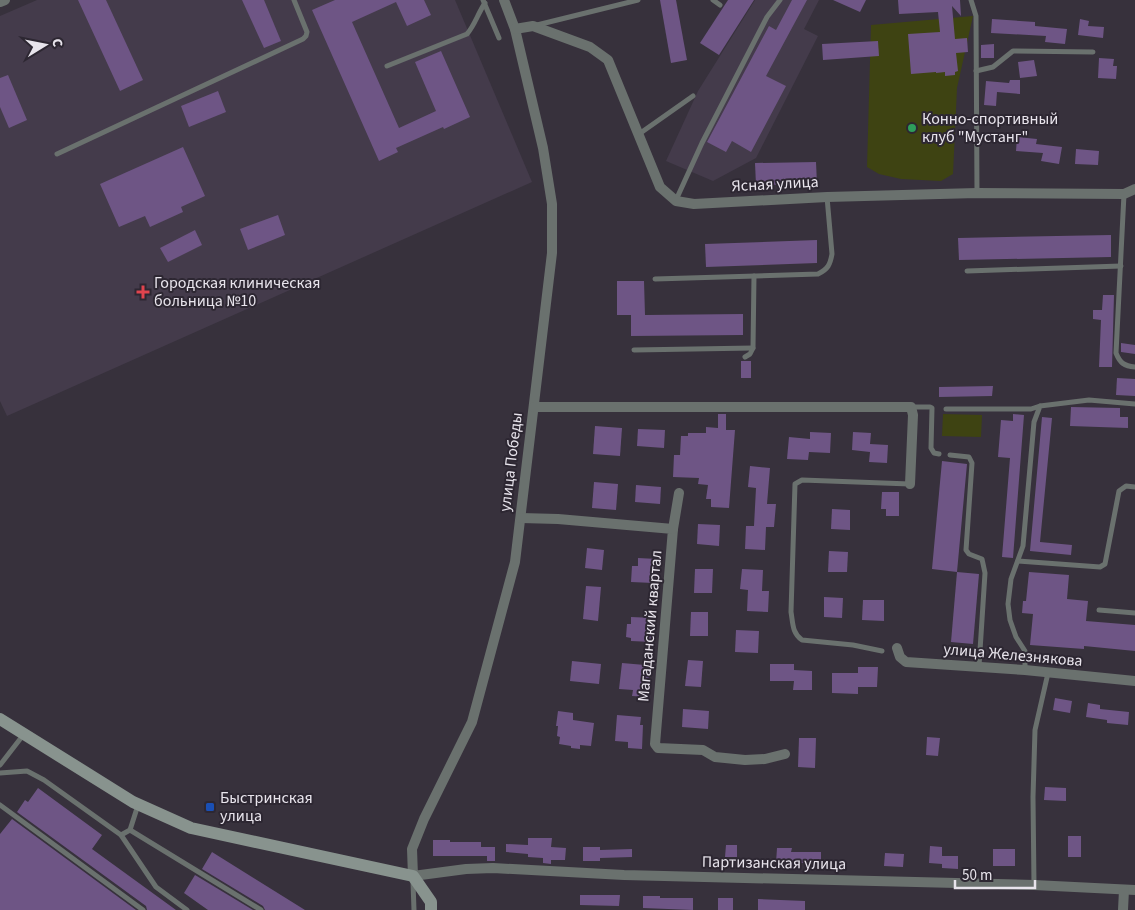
<svg xmlns="http://www.w3.org/2000/svg" width="1135" height="910" font-family="'Source Sans 3',sans-serif">
<rect width="100%" height="100%" fill="#37313c"/>
<g fill="#443b4b">
<polygon points="37,0 455,0 532,182 7,416 0,401 0,16"/>
<polygon points="755,0 819,0 804,29 818,36 756,158 713,181 666,161 698,91"/>
</g>
<g fill="#3e4312">
<polygon points="973,16 957,88 953,174 941,181 901,179 879,174 867,167 871,25"/>
<polygon points="943,414 982,415 981,437 942,436"/>
</g>
<g fill="#6e5585">
<polygon points="78,0 106,0 143,80 120,91"/>
<polygon points="242,0 264,0 281,41 264,48"/>
<polygon points="335,0 424,0 431,15 407,26 396,2 352,22 399,128 436,111 415,62 441,51 470,117 444,129 443,127 396,148 398,152 379,161 312,10"/>
<polygon points="660,0 676,0 687,60 671,63"/>
<polygon points="728,0 754,0 719,55 700,43"/>
<polygon points="792,0 807,0 766,76 786,86 751,152 732,141 726,152 707,142 769,26 776,30"/>
<polygon points="833,0 866,0 860,12"/>
<polygon points="898,0 960,0 961,16 952,6 955,39 967,38 968,52 956,53 958,71 955,72 955,75 945,76 945,72 936,73 936,72 911,74 908,34 940,32 938,12 899,14"/>
<polygon points="992,19 1035,22 1035,26 1067,29 1065,44 1045,42 1046,36 991,33"/>
<polygon points="1080,19 1089,21 1088,26 1104,27 1103,38 1078,35"/>
<polygon points="878,41 879,56 823,60 822,44"/>
<polygon points="994,44 994,58 981,58 981,45"/>
<polygon points="1099,58 1114,59 1113,66 1117,66 1116,79 1098,78"/>
<polygon points="1034,60 1037,76 1020,78 1018,62"/>
<polygon points="8,75 27,120 9,128 0,107 0,78"/>
<polygon points="1010,80 1020,80 1020,94 997,92 996,106 984,105 986,81 1009,83"/>
<polygon points="218,91 226,112 189,127 181,106"/>
<polygon points="1017,137 1037,139 1036,144 1062,147 1059,164 1041,161 1043,153 1016,151"/>
<polygon points="183,147 205,196 181,207 183,212 150,227 145,216 119,227 100,184"/>
<polygon points="1076,149 1099,151 1098,165 1075,164"/>
<polygon points="816,162 817,184 756,185 755,163"/>
<polygon points="278,215 285,235 248,250 240,229"/>
<polygon points="195,230 202,245 168,262 160,248"/>
<polygon points="1111,235 1111,257 959,260 958,238"/>
<polygon points="817,240 817,263 706,267 705,244"/>
<polygon points="617,281 644,281 645,315 743,314 743,335 631,336 631,315 617,315"/>
<polygon points="1103,295 1114,295 1112,367 1099,367 1101,320 1093,319 1093,310 1102,310"/>
<polygon points="1121,343 1135,345 1135,354 1121,352"/>
<rect x="741" y="361" width="10" height="17"/>
<polygon points="1117,378 1135,379 1135,396 1116,395"/>
<polygon points="993,386 992,396 939,397 939,387"/>
<polygon points="1071,407 1120,408 1120,417 1128,417 1128,428 1070,426"/>
<polygon points="718,414 726,414 726,430 735,430 729,508 711,507 711,499 706,499 708,485 698,484 699,478 673,477 674,455 680,455 681,436 688,436 688,433 706,433 706,427 718,428"/>
<polygon points="1013,414 1024,415 1013,558 1002,557 1010,458 998,457 1001,420 1013,421"/>
<polygon points="1042,417 1052,418 1040,542 1072,545 1071,555 1030,551"/>
<polygon points="595,426 622,428 620,456 593,454"/>
<polygon points="638,429 665,430 664,448 637,446"/>
<polygon points="810,432 831,433 830,453 809,452 808,460 787,459 789,437 810,439"/>
<polygon points="853,432 871,433 870,444 888,445 887,463 869,462 870,452 852,450"/>
<polygon points="942,461 967,464 957,572 932,569"/>
<polygon points="750,466 770,468 767,504 776,504 774,527 766,527 765,550 745,549 746,526 754,526 756,488 748,487"/>
<polygon points="594,482 618,484 616,510 592,508"/>
<polygon points="636,485 661,487 660,504 635,502"/>
<polygon points="882,492 899,492 899,516 886,516 886,509 881,509"/>
<polygon points="832,509 850,510 850,530 831,529"/>
<polygon points="698,524 720,525 719,546 697,544"/>
<polygon points="587,548 604,550 602,570 585,568"/>
<polygon points="829,551 848,552 847,572 828,572"/>
<polygon points="638,558 657,559 656,579 653,579 653,583 631,582 632,566 638,566"/>
<polygon points="695,569 713,569 712,593 694,593"/>
<polygon points="742,569 763,570 762,591 769,591 768,612 747,611 748,590 740,589"/>
<polygon points="957,572 979,574 973,644 951,642"/>
<polygon points="1029,572 1069,575 1067,599 1088,601 1086,621 1135,625 1135,651 1084,646 1084,649 1030,645 1033,614 1022,613 1023,601 1026,601"/>
<polygon points="586,586 601,587 598,621 583,619"/>
<polygon points="824,597 843,598 842,618 824,617"/>
<polygon points="863,600 884,600 884,621 862,620"/>
<polygon points="691,612 708,612 708,636 690,636"/>
<polygon points="631,617 654,618 652,642 631,641 631,638 626,637 627,624 631,624"/>
<polygon points="736,630 759,631 758,653 735,652"/>
<polygon points="688,660 703,661 701,687 685,686"/>
<polygon points="572,661 601,664 599,684 570,681"/>
<polygon points="622,663 645,665 644,672 649,672 648,697 632,696 633,690 619,689"/>
<polygon points="770,664 794,664 794,670 812,671 812,690 793,690 794,681 770,681"/>
<polygon points="858,667 878,667 877,687 858,687 858,694 832,693 832,673 858,673"/>
<polygon points="1055,698 1072,701 1070,713 1053,710"/>
<polygon points="1088,703 1100,705 1100,709 1129,712 1128,725 1107,723 1107,720 1086,717"/>
<polygon points="683,709 709,711 708,729 682,727"/>
<polygon points="558,711 573,713 573,720 594,723 591,746 580,745 580,749 571,748 571,746 559,744 560,737 557,736 558,726 556,726"/>
<polygon points="617,715 641,717 640,725 643,725 642,749 628,748 628,742 615,741"/>
<polygon points="927,737 940,738 938,756 926,755"/>
<polygon points="799,738 816,738 815,768 798,767"/>
<polygon points="1045,787 1066,788 1066,801 1044,800"/>
<polygon points="38,788 102,835 92,849 176,910 147,910 146,906 17,812 25,800 28,802"/>
<polygon points="12,819 136,910 0,910 0,834"/>
<rect x="1068" y="836" width="13" height="21"/>
<polygon points="528,838 552,838 551,847 566,848 565,860 551,860 551,864 543,863 543,858 528,857 528,854 506,852 506,844 528,845"/>
<polygon points="433,840 450,840 450,842 481,842 481,847 495,847 495,861 487,861 487,856 433,856"/>
<polygon points="726,845 737,845 737,857 725,857"/>
<polygon points="930,846 942,847 942,856 958,856 958,869 942,868 942,864 929,863"/>
<polygon points="583,847 600,847 600,850 632,849 632,857 600,858 600,861 583,861"/>
<polygon points="777,848 792,848 791,852 821,852 821,866 806,866 806,863 776,863"/>
<rect x="993" y="849" width="22" height="17"/>
<polygon points="212,852 305,910 265,910 263,906 202,869"/>
<polygon points="885,853 904,854 903,867 884,866"/>
<polygon points="195,875 253,910 208,910 184,893"/>
<polygon points="580,895 620,895 619,906 580,905"/>
<polygon points="643,896 660,896 660,898 693,898 693,910 643,908"/>
<rect x="718" y="898" width="15" height="12"/>
<polygon points="758,899 805,901 805,910 758,910"/>
</g>
<g fill="none" stroke-linecap="round" stroke-linejoin="round">
<g stroke="#6a716e" stroke-width="5">
<polyline points="483,0 499,38"/>
<polyline points="713,0 720,5"/>
<polyline points="971,0 976,16 977,193"/>
<polyline points="537,25 638,0"/>
<path d="M387,66L467,34C475,25 478,13 485,3"/>
<polyline points="976,71 993,67 1013,51 1093,52"/>
<polyline points="639,134 693,96"/>
<polyline points="57,154 303,39 306,36 307,32 294,0"/>
<path d="M1124,194L1116,353C1120,363 1124,366 1135,367"/>
<polyline points="676,200 702,143 767,17 780,0"/>
<polyline points="967,271 1121,266"/>
<path d="M655,279L818,274C828,269 830,265 832,254L827,197"/>
<polyline points="634,350 753,348"/>
<polyline points="745,357 750,354 753,348 754,276"/>
<polyline points="911,407 930,407 932,408 931,448 934,453 939,454"/>
<polyline points="946,409 1031,409 1040,406"/>
<polyline points="950,455 969,457 972,463 966,550 969,554 982,559 985,573 979,666"/>
<polyline points="1018,561 1100,567 1105,564 1119,491 1126,486 1135,487"/>
<polyline points="1099,610 1135,613"/>
<path d="M882,651L853,645L802,640C792,633 793,623 791,612L795,484L802,480L910,484"/>
<polyline points="1025,670 1025,651 1016,637 1010,620 1008,604 1011,579 1023,546 1034,422 1040,406 1089,400 1135,404"/>
<polyline points="0,765 24,734"/>
<polyline points="0,773 27,771 44,780 121,835 156,887 187,910"/>
<polyline points="0,805 143,910"/>
<polyline points="130,830 261,910"/>
<polyline points="121,835 130,830 138,805"/>
<polyline points="413,882 414,910"/>
<polyline points="1034,885 1033,797 1035,730 1048,673"/>
</g>
<g stroke="#6a716e" stroke-width="10">
<polyline points="504,0 515,29 543,148 552,204 552,253 515,562 472,722 424,819 412,849 413,876 466,869 493,868 624,875 1034,885 1135,890"/>
<polyline points="0,2 5,0"/>
<polyline points="515,29 533,26 590,47 608,60 660,187 676,201 694,204 827,197 977,193 1124,194 1135,189"/>
<polyline points="534,407 911,407 913,415 910,484"/>
<polyline points="521,518 558,519 673,529 655,744 658,748 703,750 715,757 745,760 765,759 785,754"/>
<polyline points="673,529 679,493"/>
<polyline points="897,648 900,657 906,662 1025,670 1135,681"/>
<polyline points="1123,910 1124,890"/>
</g>
<polyline stroke="#88938e" stroke-width="12" points="0,719 133,802 191,828 413,876 431,902 431,910"/>
</g>
<circle fill="#2e9e5b" stroke="#2d2732" stroke-width="2" cx="912" cy="128" r="5"/>
<path fill="#e0444e" stroke="#2d2732" stroke-width="2" d="M140.5 284.5h5v5h5v5h-5v5h-5v-5h-5v-5h5z"/>
<rect fill="#1a4fb4" stroke="#2d2732" stroke-width="2" x="205" y="802" width="10" height="10" rx="2.5"/>
<g text-anchor="middle" dominant-baseline="central" stroke-width="4" stroke-linejoin="round" paint-order="stroke">
<g font-size="16" fill="#e8e4ec" stroke="#2d2732" text-anchor="start">
<text x="922" y="119">Конно-спортивный<tspan x="922" dy="18">клуб "Мустанг"</tspan></text>
<text x="154" y="283">Городская клиническая<tspan x="154" dy="18">больница №10</tspan></text>
<text x="220" y="798">Быстринская<tspan x="220" dy="18">улица</tspan></text>
</g>
<g font-size="16" fill="#e8e4ec" stroke="#2d2732">
<text transform="translate(775 184) rotate(-3)">Ясная улица</text>
<text transform="translate(511 462) rotate(-83)">улица Победы</text>
<text transform="translate(650 626) rotate(-85)">Магаданский квартал</text>
<text transform="translate(1013 655) rotate(5)">улица Железнякова</text>
<text transform="translate(774 863) rotate(1)">Партизанская улица</text>
</g>
</g>
<g transform="translate(45 45) rotate(80)" stroke="#2d2732" stroke-width="4" paint-order="stroke">
<path d="M0-4L9 19L0 12L-9 19Z" fill="#e8e4ec"/>
<text y="-8" font-size="14" font-weight="bold" text-anchor="middle" fill="#e8e4ec">С</text>
</g>
<path d="M955 880v8h80v-8" fill="none" stroke="#e8e4ec" stroke-width="2.5"/>
<text x="962" y="880" font-size="15" fill="#e8e4ec" stroke="#2d2732" stroke-width="4" paint-order="stroke">50 m</text>
</svg>
